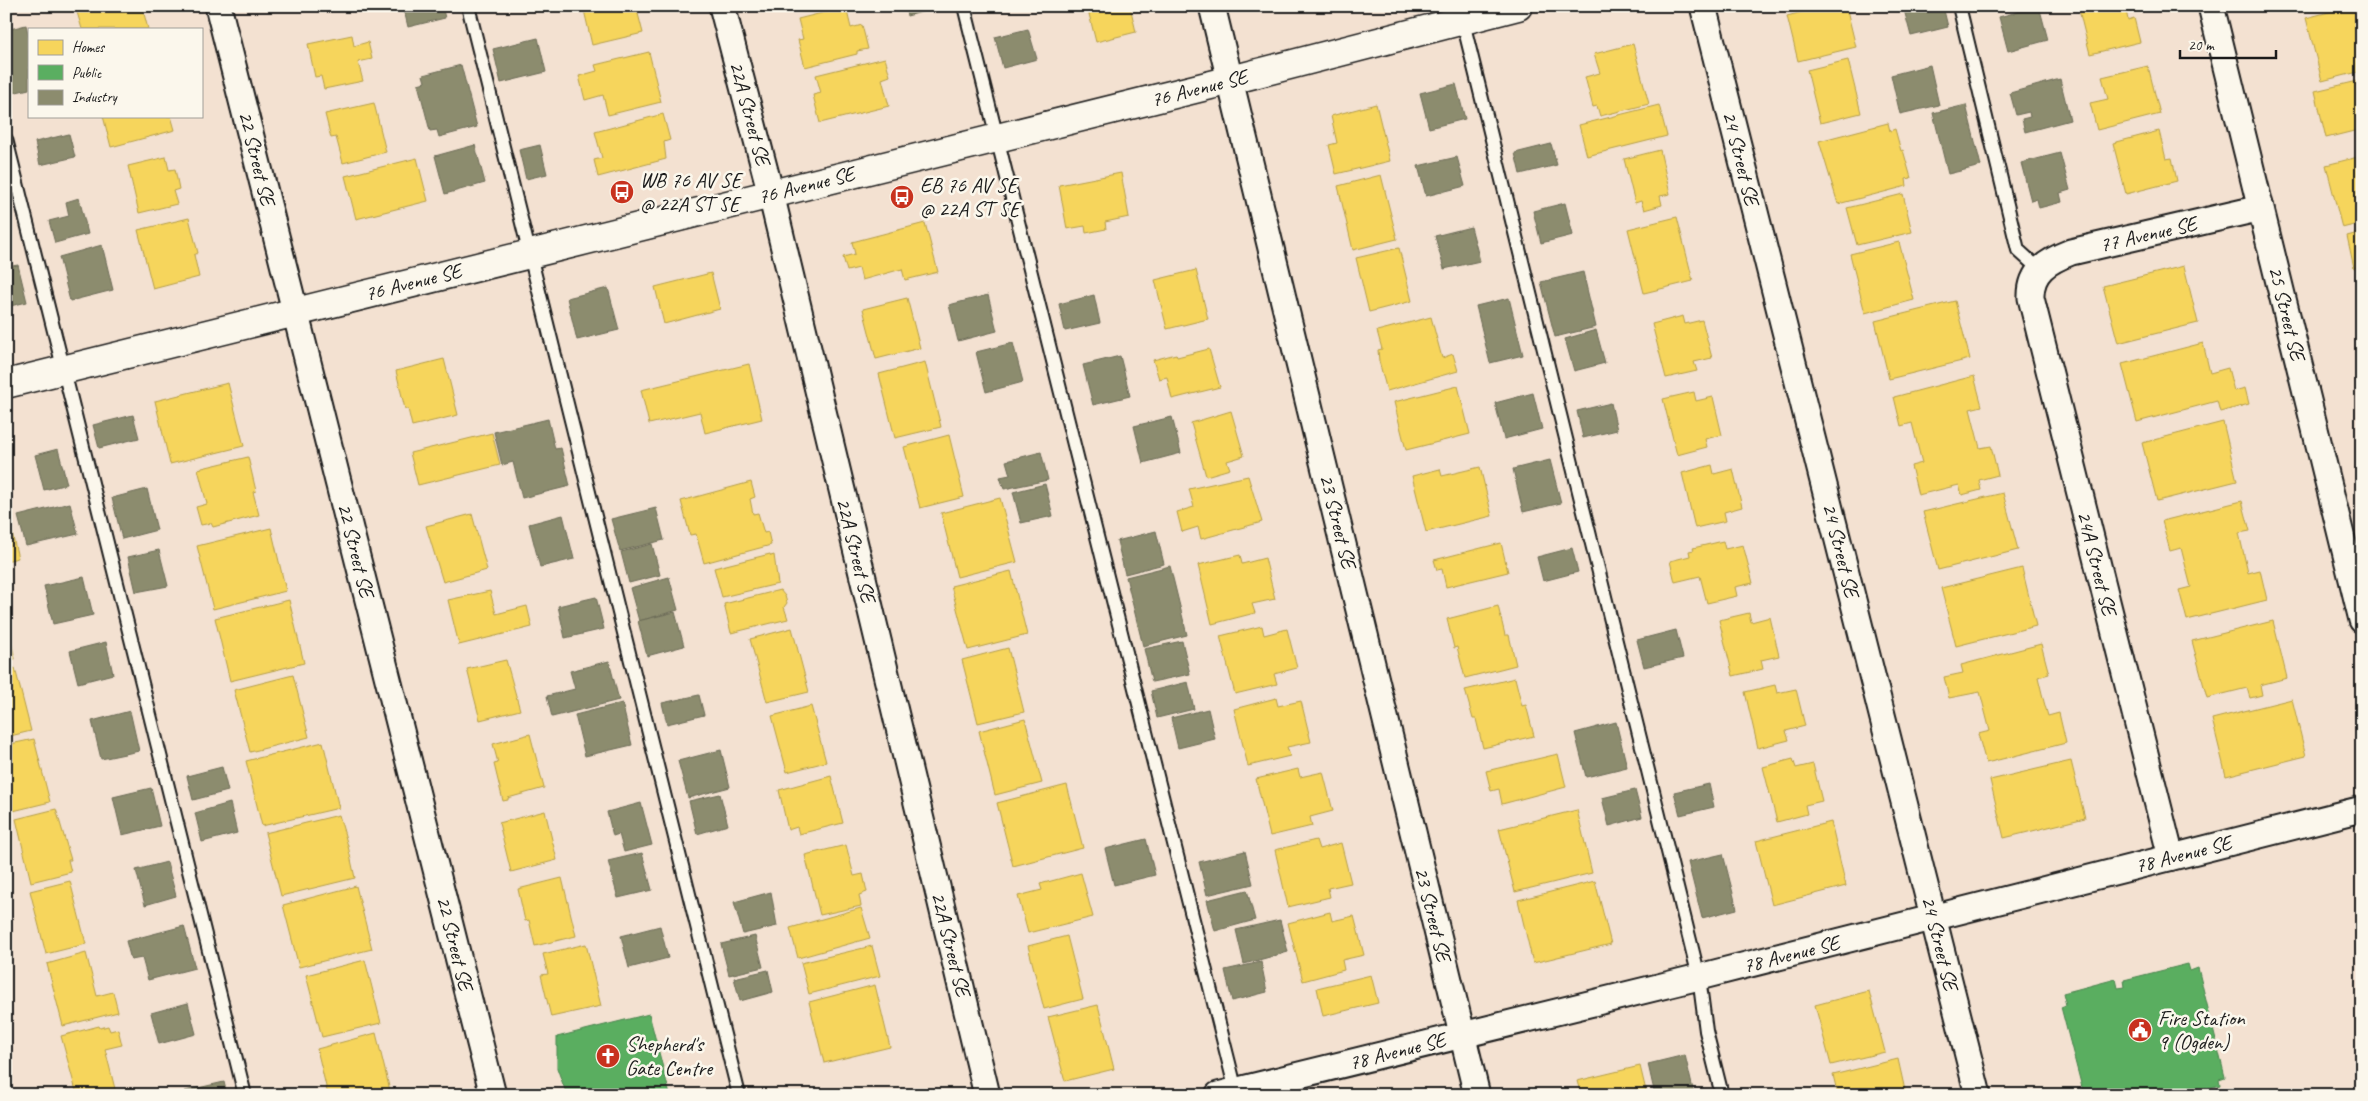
<svg xmlns="http://www.w3.org/2000/svg" width="2368" height="1101" font-family="Caveat,sans-serif">
<rect width="100%" height="100%" fill="#f3e1d1"/>
<filter id="ink" filterUnits="userSpaceOnUse"><feTurbulence type="fractalNoise" baseFrequency=".02" numOctaves="2"/><feDisplacementMap in="SourceGraphic" scale="10" xChannelSelector="R" yChannelSelector="G"/><feConvolveMatrix kernelMatrix="1 2 1 2 8 2 1 2 1" color-interpolation-filters="sRGB"/></filter>
<g filter="url(#ink)">
<g fill="#f6d55c" stroke="#b59e49">
<polygon points="98,6 142,6 148,29 82,29 77,12"/>
<polygon points="598,6 636,6 643,33 592,45 584,10"/>
<polygon points="1087,6 1130,6 1136,32 1096,42"/>
<polygon points="1825,6 1846,6 1856,47 1798,61 1787,16"/>
<polygon points="2078,6 2125,6 2128,20 2134,18 2140,42 2090,54"/>
<polygon points="2303,6 2322,6 2304,11"/>
<polygon points="2352,6 2362,6 2362,71 2322,81 2306,18"/>
<polygon points="846,7 851,28 862,25 868,49 857,51 857,54 805,67 798,40 803,39 798,19"/>
<polygon points="352,35 354,46 368,42 372,59 358,62 363,81 324,89 321,76 315,77 308,44"/>
<polygon points="1633,44 1649,104 1600,116 1597,106 1593,107 1585,77 1600,73 1594,54"/>
<polygon points="649,52 661,102 608,115 603,95 585,100 579,76 597,71 595,65"/>
<polygon points="885,58 890,76 882,79 889,106 820,123 813,95 821,93 816,75"/>
<polygon points="1848,60 1861,113 1820,123 1807,70"/>
<polygon points="2148,66 2160,114 2097,130 2090,103 2108,99 2102,77"/>
<polygon points="2362,80 2362,129 2326,138 2315,91"/>
<polygon points="374,103 386,152 343,163 336,137 331,138 325,114"/>
<polygon points="1376,104 1390,161 1336,174 1329,145 1337,143 1331,116"/>
<polygon points="1659,105 1667,136 1587,156 1579,125"/>
<polygon points="663,114 670,140 664,142 666,159 598,177 594,160 602,158 595,132"/>
<polygon points="103,116 171,116 175,130 111,147"/>
<polygon points="1888,123 1890,131 1895,129 1901,151 1903,150 1911,178 1906,179 1907,186 1838,204 1819,141"/>
<polygon points="2159,131 2166,159 2172,158 2177,181 2126,194 2113,143"/>
<polygon points="1660,150 1670,194 1660,196 1662,205 1644,210 1641,201 1635,203 1624,159"/>
<polygon points="2362,156 2362,223 2342,228 2326,165"/>
<polygon points="166,157 169,170 175,169 179,189 173,191 177,204 139,213 128,166"/>
<polygon points="417,158 428,201 356,219 345,176"/>
<polygon points="1121,173 1129,217 1105,222 1106,229 1086,233 1085,226 1067,229 1059,185"/>
<polygon points="1381,175 1397,239 1353,250 1338,186"/>
<polygon points="1903,194 1912,232 1857,245 1847,208"/>
<polygon points="1677,217 1693,281 1644,293 1628,229"/>
<polygon points="189,218 198,253 194,255 199,277 153,289 138,230"/>
<polygon points="925,223 938,272 905,280 902,269 862,280 859,268 847,271 843,257 855,254 852,242"/>
<polygon points="2362,232 2362,285 2358,267 2354,268 2347,236"/>
<polygon points="1899,242 1914,300 1865,313 1850,254"/>
<polygon points="1399,248 1412,301 1369,312 1356,258"/>
<polygon points="2184,266 2198,323 2118,343 2103,286"/>
<polygon points="1196,270 1208,319 1167,329 1155,280"/>
<polygon points="711,273 720,309 664,324 655,287"/>
<polygon points="907,298 920,348 876,359 863,309"/>
<polygon points="1955,301 1970,359 1889,379 1875,321"/>
<polygon points="1683,316 1685,324 1702,320 1712,358 1694,362 1697,371 1666,378 1652,324"/>
<polygon points="1431,317 1442,358 1453,354 1458,371 1387,391 1379,361 1378,350 1382,349 1377,331"/>
<polygon points="2203,343 2210,373 2228,368 2234,391 2245,388 2249,404 2220,412 2217,401 2137,422 2122,364"/>
<polygon points="1209,349 1220,387 1172,399 1167,377 1159,379 1153,360 1176,354 1177,357"/>
<polygon points="444,359 458,415 412,426 408,409 405,409 396,371"/>
<polygon points="925,362 941,427 895,438 879,374"/>
<polygon points="749,364 762,419 705,433 700,412 649,424 641,390"/>
<polygon points="1974,376 1982,406 1970,409 1980,448 1991,446 1998,475 1979,480 1981,490 1962,495 1959,485 1918,495 1911,466 1922,463 1912,423 1901,426 1894,397"/>
<polygon points="228,383 244,446 170,464 155,401"/>
<polygon points="1458,386 1470,434 1406,450 1394,402"/>
<polygon points="1694,392 1696,401 1713,397 1722,435 1705,439 1707,447 1677,455 1663,399"/>
<polygon points="1231,411 1244,456 1227,461 1230,469 1206,476 1191,423"/>
<polygon points="2223,422 2237,481 2157,501 2142,443"/>
<polygon points="492,433 500,465 418,485 410,453"/>
<polygon points="949,435 964,497 920,508 904,447"/>
<polygon points="248,457 256,491 253,492 259,515 213,527 211,523 201,525 196,507 207,504 198,469"/>
<polygon points="1712,465 1714,474 1733,469 1742,507 1724,512 1726,521 1695,528 1682,473"/>
<polygon points="1480,467 1492,516 1426,532 1412,476 1440,469 1442,476"/>
<polygon points="1248,476 1262,522 1201,539 1198,527 1182,532 1177,512 1194,507 1189,489"/>
<polygon points="751,482 755,497 750,499 753,514 758,513 764,533 768,532 771,545 704,563 696,534 690,535 681,501"/>
<polygon points="2003,493 2018,550 1938,570 1923,512"/>
<polygon points="1000,498 1017,562 957,577 941,513"/>
<polygon points="2242,501 2250,531 2239,533 2248,573 2260,570 2267,600 2187,620 2179,590 2191,587 2181,548 2170,551 2162,521"/>
<polygon points="472,514 487,570 443,582 426,526"/>
<polygon points="6,517 8,517 18,558 6,561"/>
<polygon points="271,528 286,591 213,609 197,546"/>
<polygon points="1723,541 1725,549 1743,545 1753,583 1735,587 1737,596 1707,603 1700,576 1675,582 1670,561 1690,556 1689,551 1694,550 1693,548"/>
<polygon points="1501,543 1508,572 1446,587 1442,569 1437,570 1434,560"/>
<polygon points="770,554 771,556 774,555 778,584 722,597 714,568"/>
<polygon points="1240,555 1242,564 1265,558 1275,599 1252,604 1255,613 1212,624 1198,565"/>
<polygon points="2022,568 2036,626 1956,646 1941,588"/>
<polygon points="1011,571 1027,635 968,650 951,586"/>
<polygon points="780,590 785,596 787,603 784,607 788,619 731,633 724,604"/>
<polygon points="490,591 496,614 527,606 532,627 459,645 448,600"/>
<polygon points="289,600 304,663 230,681 215,618"/>
<polygon points="1498,606 1505,635 1509,635 1516,665 1465,678 1457,647 1454,648 1447,619"/>
<polygon points="1749,613 1751,622 1770,617 1779,656 1761,660 1763,669 1733,676 1719,620"/>
<polygon points="6,619 15,659 6,661"/>
<polygon points="2273,621 2287,678 2260,685 2262,695 2250,698 2247,688 2207,698 2192,641"/>
<polygon points="1262,626 1264,635 1287,629 1297,668 1274,674 1277,684 1235,694 1220,636"/>
<polygon points="792,628 809,692 767,702 750,639"/>
<polygon points="2041,644 2049,674 2038,677 2044,702 2048,716 2059,713 2066,743 1986,763 1978,734 1990,731 1980,692 1949,698 1944,677 1963,673 1961,665"/>
<polygon points="1008,648 1024,712 978,723 962,660"/>
<polygon points="506,660 520,710 480,720 467,669"/>
<polygon points="15,668 31,731 6,737 6,670"/>
<polygon points="293,675 309,737 250,752 234,690"/>
<polygon points="1515,678 1522,706 1526,705 1534,736 1483,748 1476,719 1473,719 1465,690"/>
<polygon points="1775,685 1777,693 1796,689 1805,726 1786,731 1789,740 1758,748 1745,692"/>
<polygon points="1276,698 1278,706 1301,701 1311,742 1287,747 1290,756 1248,766 1234,709"/>
<polygon points="2292,699 2306,756 2226,776 2212,719"/>
<polygon points="811,706 826,762 787,772 772,716"/>
<polygon points="1025,719 1042,783 995,795 979,731"/>
<polygon points="530,734 544,788 508,798 508,800 503,801 494,764 498,763 493,744"/>
<polygon points="34,739 50,802 9,812 6,801 6,745"/>
<polygon points="323,742 339,808 262,826 246,761"/>
<polygon points="1558,754 1566,787 1502,804 1499,789 1491,791 1486,771"/>
<polygon points="1793,759 1796,768 1813,764 1822,801 1805,805 1807,814 1777,822 1763,767"/>
<polygon points="2071,761 2085,818 2004,838 1990,780"/>
<polygon points="1298,769 1300,777 1323,772 1333,811 1310,817 1312,826 1270,836 1256,779"/>
<polygon points="831,776 843,823 799,834 797,827 788,830 779,790"/>
<polygon points="1067,785 1083,848 1013,866 997,803"/>
<polygon points="56,809 71,860 68,860 71,872 31,882 16,819"/>
<polygon points="1577,810 1592,873 1515,892 1499,829"/>
<polygon points="545,811 557,860 511,872 499,823"/>
<polygon points="339,815 348,846 355,878 281,896 265,833"/>
<polygon points="1831,822 1846,886 1772,905 1756,841"/>
<polygon points="1316,840 1319,849 1341,843 1351,883 1328,888 1330,897 1288,907 1275,850"/>
<polygon points="846,845 854,876 863,874 867,892 859,895 861,906 820,915 805,855"/>
<polygon points="1081,873 1093,917 1028,933 1018,896 1042,890 1040,884"/>
<polygon points="562,878 576,936 535,946 529,920 525,921 518,889"/>
<polygon points="70,881 86,944 46,954 30,891"/>
<polygon points="1595,881 1611,944 1533,963 1518,900"/>
<polygon points="356,886 372,949 299,967 283,905"/>
<polygon points="861,908 870,938 798,958 790,928"/>
<polygon points="1330,912 1332,921 1354,916 1364,955 1342,960 1344,970 1303,981 1288,923"/>
<polygon points="1067,936 1083,999 1044,1009 1028,946"/>
<polygon points="586,944 601,1006 551,1017 541,975 548,974 543,954"/>
<polygon points="872,946 880,976 809,994 801,963"/>
<polygon points="86,953 97,996 113,992 118,1012 63,1026 47,964"/>
<polygon points="365,960 381,1023 322,1037 306,975"/>
<polygon points="1371,975 1378,1003 1323,1016 1317,988"/>
<polygon points="875,985 890,1047 824,1063 809,1002"/>
<polygon points="1869,991 1885,1052 1831,1065 1815,1005"/>
<polygon points="1098,1005 1114,1069 1065,1081 1048,1017"/>
<polygon points="99,1026 100,1028 108,1026 110,1031 118,1029 122,1045 105,1049 116,1093 79,1095 78,1091 76,1091 61,1036"/>
<polygon points="376,1033 391,1095 328,1095 317,1049"/>
<polygon points="1898,1059 1906,1095 1838,1095 1833,1075"/>
<polygon points="1640,1066 1647,1095 1581,1095 1577,1081"/>
</g>
<g fill="#5aae61" stroke="#47824c">
<polygon points="2188,964 2190,971 2198,968 2225,1077 2219,1079 2220,1085 2180,1095 2084,1095 2061,1007 2066,1005 2063,993 2116,979 2118,988 2125,987 2124,980"/>
<polygon points="649,1014 670,1095 567,1095 557,1068 557,1037"/>
</g>
<g fill="#8c8c6e" stroke="#6a6a55">
<polygon points="403,6 442,6 445,18 408,27"/>
<polygon points="905,6 944,6 907,16"/>
<polygon points="1903,6 1943,6 1948,27 1911,36"/>
<polygon points="2039,6 2048,40 2008,51 1999,17"/>
<polygon points="26,25 29,37 29,89 8,94 6,30"/>
<polygon points="1028,29 1037,59 1003,68 995,37"/>
<polygon points="538,38 546,72 501,83 493,49"/>
<polygon points="461,65 477,127 439,137 437,130 430,131 418,84 425,82 423,75"/>
<polygon points="1930,65 1939,105 1900,114 1891,75"/>
<polygon points="2060,79 2070,120 2025,132 2022,119 2030,117 2029,112 2016,115 2010,93"/>
<polygon points="1456,84 1465,119 1429,128 1420,93"/>
<polygon points="1966,105 1981,166 1948,174 1933,113"/>
<polygon points="69,134 75,157 40,165 35,142"/>
<polygon points="1551,144 1557,165 1520,174 1515,153"/>
<polygon points="475,145 485,183 445,194 435,156"/>
<polygon points="540,145 547,174 526,179 519,150"/>
<polygon points="2060,153 2070,190 2060,193 2062,202 2039,208 2037,199 2031,201 2021,163"/>
<polygon points="1457,157 1465,186 1426,196 1418,166"/>
<polygon points="79,198 88,234 55,243 49,221 69,216 66,202"/>
<polygon points="1565,203 1573,235 1541,243 1533,211"/>
<polygon points="6,220 11,238 6,239"/>
<polygon points="1471,227 1480,261 1444,269 1435,236"/>
<polygon points="102,245 113,290 70,301 59,257"/>
<polygon points="6,252 9,252 12,264 6,265"/>
<polygon points="18,265 27,302 6,307 6,267"/>
<polygon points="1583,272 1596,327 1555,337 1541,282"/>
<polygon points="608,288 619,330 577,340 567,298"/>
<polygon points="988,295 997,331 958,341 949,305"/>
<polygon points="1094,295 1100,323 1065,331 1059,304"/>
<polygon points="1509,298 1523,355 1490,363 1476,306"/>
<polygon points="1596,330 1605,363 1574,371 1565,339"/>
<polygon points="1013,343 1023,382 986,392 976,352"/>
<polygon points="1120,356 1130,396 1093,405 1083,365"/>
<polygon points="1533,393 1542,429 1504,439 1495,403"/>
<polygon points="1611,403 1617,430 1583,438 1577,411"/>
<polygon points="133,415 139,438 99,448 93,425"/>
<polygon points="1172,417 1181,453 1143,463 1134,426"/>
<polygon points="548,419 555,449 561,448 570,486 522,498 513,462 502,465 494,432"/>
<polygon points="58,449 67,484 44,490 35,455"/>
<polygon points="1041,452 1048,480 1004,489 1000,477 1010,475 1006,461"/>
<polygon points="1550,460 1561,503 1523,512 1513,469"/>
<polygon points="1045,484 1053,516 1021,523 1013,492"/>
<polygon points="147,489 157,530 122,539 112,498"/>
<polygon points="70,503 78,534 26,546 18,516"/>
<polygon points="656,508 664,540 620,551 611,519"/>
<polygon points="563,515 574,559 540,567 529,524"/>
<polygon points="1156,531 1164,564 1125,574 1117,541"/>
<polygon points="652,544 660,575 629,583 621,552"/>
<polygon points="1572,548 1578,572 1543,581 1537,557"/>
<polygon points="159,550 168,586 136,592 128,557"/>
<polygon points="1170,566 1187,635 1143,646 1126,577"/>
<polygon points="84,577 93,615 53,624 44,586"/>
<polygon points="669,577 678,610 639,621 630,588"/>
<polygon points="596,597 604,629 565,638 558,606"/>
<polygon points="675,612 684,646 647,656 638,621"/>
<polygon points="1676,630 1683,658 1644,667 1637,640"/>
<polygon points="1182,641 1190,674 1152,682 1144,649"/>
<polygon points="106,642 113,674 78,683 70,651"/>
<polygon points="609,661 619,700 552,717 547,696 575,689 570,671"/>
<polygon points="1188,682 1194,709 1157,718 1151,691"/>
<polygon points="699,695 704,715 667,724 662,703"/>
<polygon points="622,703 632,745 585,756 575,715"/>
<polygon points="1208,709 1215,739 1178,748 1171,718"/>
<polygon points="130,711 139,751 101,759 92,721"/>
<polygon points="1616,722 1627,767 1586,777 1575,733"/>
<polygon points="721,750 730,787 688,798 678,761"/>
<polygon points="222,767 228,791 193,800 187,776"/>
<polygon points="1709,784 1714,807 1680,815 1674,792"/>
<polygon points="151,788 160,826 122,835 113,797"/>
<polygon points="1635,790 1642,817 1609,826 1602,798"/>
<polygon points="720,794 728,825 697,834 689,801"/>
<polygon points="230,803 237,833 202,842 195,813"/>
<polygon points="641,803 652,845 624,852 619,834 613,836 607,812"/>
<polygon points="1146,839 1155,875 1114,885 1105,849"/>
<polygon points="1245,851 1253,884 1207,895 1199,862"/>
<polygon points="642,853 652,890 618,898 608,861"/>
<polygon points="1723,854 1737,909 1702,918 1688,862"/>
<polygon points="167,862 176,896 145,905 136,870"/>
<polygon points="1247,890 1255,920 1215,931 1207,900"/>
<polygon points="771,892 777,926 743,934 734,902"/>
<polygon points="1280,920 1288,952 1244,964 1236,930"/>
<polygon points="184,926 195,968 148,980 142,958 131,960 126,941"/>
<polygon points="660,926 668,958 629,968 621,936"/>
<polygon points="755,936 763,967 729,975 721,944"/>
<polygon points="1261,962 1267,992 1232,1001 1225,970"/>
<polygon points="768,970 773,992 740,1001 734,978"/>
<polygon points="188,1003 196,1034 159,1044 151,1013"/>
<polygon points="1685,1055 1694,1094 1655,1095 1648,1064"/>
<polygon points="224,1082 227,1095 186,1095 185,1091"/>
</g>
<g fill="none" stroke-linecap="round" stroke-linejoin="round">
<g stroke="#1c1c1c" stroke-width="16">
<g id="service">
<polyline points="468,6 739,1095"/>
<polyline points="964,6 1237,1095"/>
<polyline points="1459,6 1699,977 1706,1031 1722,1095"/>
<polyline points="1959,6 2018,250 2040,270"/>
<polyline points="6,139 245,1095"/>
</g>
</g>
<g stroke="#1c1c1c" stroke-width="29">
<g id="minor">
<polyline points="218,6 493,1095"/>
<polyline points="722,6 771,194 987,1095"/>
<polyline points="1212,6 1477,1095"/>
<polyline points="1703,6 1978,1095"/>
<polyline points="2211,6 2362,620"/>
<path d="M2171,857L2031,298C2030,271 2048,261 2071,252L2261,208"/>
<polyline points="1218,1095 1699,977 2362,809"/>
</g>
</g>
<g stroke="#1c1c1c" stroke-width="31">
<polyline id="tertiary" points="6,384 1231,80 1518,6"/>
</g>
<use href="#service" stroke="#fbf7ec" stroke-width="12"/>
<use href="#minor" stroke="#fbf7ec" stroke-width="25"/>
<use href="#tertiary" stroke="#fbf7ec" stroke-width="28"/>
</g>
</g>
<defs>
<g id="bus-disc" transform="scale(1.25)"><circle r="9.5" fill="#c8321e" stroke="#fbf7ec"/><path d="M-5-6H5V4H4V6H2V4H-2V6H-4V4H-5ZM-3.5-4V0h7V-4ZM-3.5 1.2v1.5H-2V1.2ZM2 1.2v1.5H3.5V1.2Z" fill="#fff"/></g>
<g id="civic-disc" transform="scale(1.25)"><circle r="9.5" fill="#c8321e" stroke="#fbf7ec"/><path d="M-.6-6.5H3V-4.5H.6V-3L4-1V1h2V6H-6V1h2V-1L-.6-3ZM-1.2 2.5V6h2.4V2.5Z" fill="#fff"/></g>
<g id="church-disc" transform="scale(1.25)"><circle r="9.5" fill="#c8321e" stroke="#fbf7ec"/><path d="M-1.2-6h2.4v3.5h3.3v2.4h-3.3V6h-2.4V-.1h-3.3v-2.4h3.3Z" fill="#fff"/></g>
</defs>
<g fill-rule="evenodd">
<use href="#bus-disc" x="622" y="192"/>
<use href="#bus-disc" x="902" y="197"/>
<use href="#civic-disc" x="2140" y="1030"/>
<use href="#church-disc" x="608" y="1056"/>
</g>
<g text-anchor="middle" dominant-baseline="central" stroke-width="5" stroke-linejoin="round" paint-order="stroke">
<g font-size="21" fill="#1c1c1c" stroke="#fbf7ec">
<text transform="translate(1199 88) rotate(-14)">76 Avenue SE</text>
<text transform="translate(750 113) rotate(75)">22A Street SE</text>
<text transform="translate(257 158) rotate(76)">22 Street SE</text>
<text transform="translate(1741 158) rotate(76)">24 Street SE</text>
<text transform="translate(806 185) rotate(-14)">76 Avenue SE</text>
<text transform="translate(2148 234) rotate(-13)">77 Avenue SE</text>
<text transform="translate(413 282) rotate(-14)">76 Avenue SE</text>
<text transform="translate(2287 313) rotate(76)">25 Street SE</text>
<text transform="translate(1338 521) rotate(76)">23 Street SE</text>
<text transform="translate(356 550) rotate(76)">22 Street SE</text>
<text transform="translate(856 550) rotate(76)">22A Street SE</text>
<text transform="translate(1841 550) rotate(76)">24 Street SE</text>
<text transform="translate(2097 563) rotate(76)">24A Street SE</text>
<text transform="translate(2183 854) rotate(-14)">78 Avenue SE</text>
<text transform="translate(1433 914) rotate(76)">23 Street SE</text>
<text transform="translate(455 943) rotate(76)">22 Street SE</text>
<text transform="translate(1940 943) rotate(76)">24 Street SE</text>
<text transform="translate(951 944) rotate(76)">22A Street SE</text>
<text transform="translate(1791 954) rotate(-14)">78 Avenue SE</text>
<text transform="translate(1397 1051) rotate(-14)">78 Avenue SE</text>
</g>
<g font-size="21" fill="#1c1c1c" stroke="#fbf7ec" text-anchor="start">
<text x="640" y="180">WB 76 AV SE<tspan x="640" dy="24">@ 22A ST SE</tspan></text>
<text x="920" y="185">EB 76 AV SE<tspan x="920" dy="24">@ 22A ST SE</tspan></text>
<text x="2158" y="1018">Fire Station<tspan x="2158" dy="24">9 (Ogden)</tspan></text>
<text x="626" y="1044">Shepherd's<tspan x="626" dy="24">Gate Centre</tspan></text>
</g>
</g>
<rect width="2368" height="1101" fill="none" stroke="#fbf7ec" stroke-width="25"/>
<rect x="12" y="12" width="2343" height="1076" fill="none" stroke="#1c1c1c" stroke-width="2" filter="url(#ink)"/>
<rect x="28" y="28" width="175" height="90" fill="#fbf7ec" stroke="#a29f99"/>
<rect x="38" y="40" width="25" height="15" fill="#f6d55c" stroke="#a29f99"/>
<text x="72" y="52" font-size="15" fill="#1c1c1c">Homes</text>
<rect x="38" y="65" width="25" height="15" fill="#5aae61" stroke="#a29f99"/>
<text x="72" y="78" font-size="15" fill="#1c1c1c">Public</text>
<rect x="38" y="90" width="25" height="15" fill="#8c8c6e" stroke="#a29f99"/>
<text x="72" y="102" font-size="15" fill="#1c1c1c">Industry</text>
<path d="M2180 50v8h96v-8" fill="none" stroke="#1c1c1c" stroke-width="2.5"/>
<text x="2188" y="50" font-size="15" fill="#1c1c1c" stroke="#fbf7ec" stroke-width="4" paint-order="stroke">20 m</text>
</svg>
